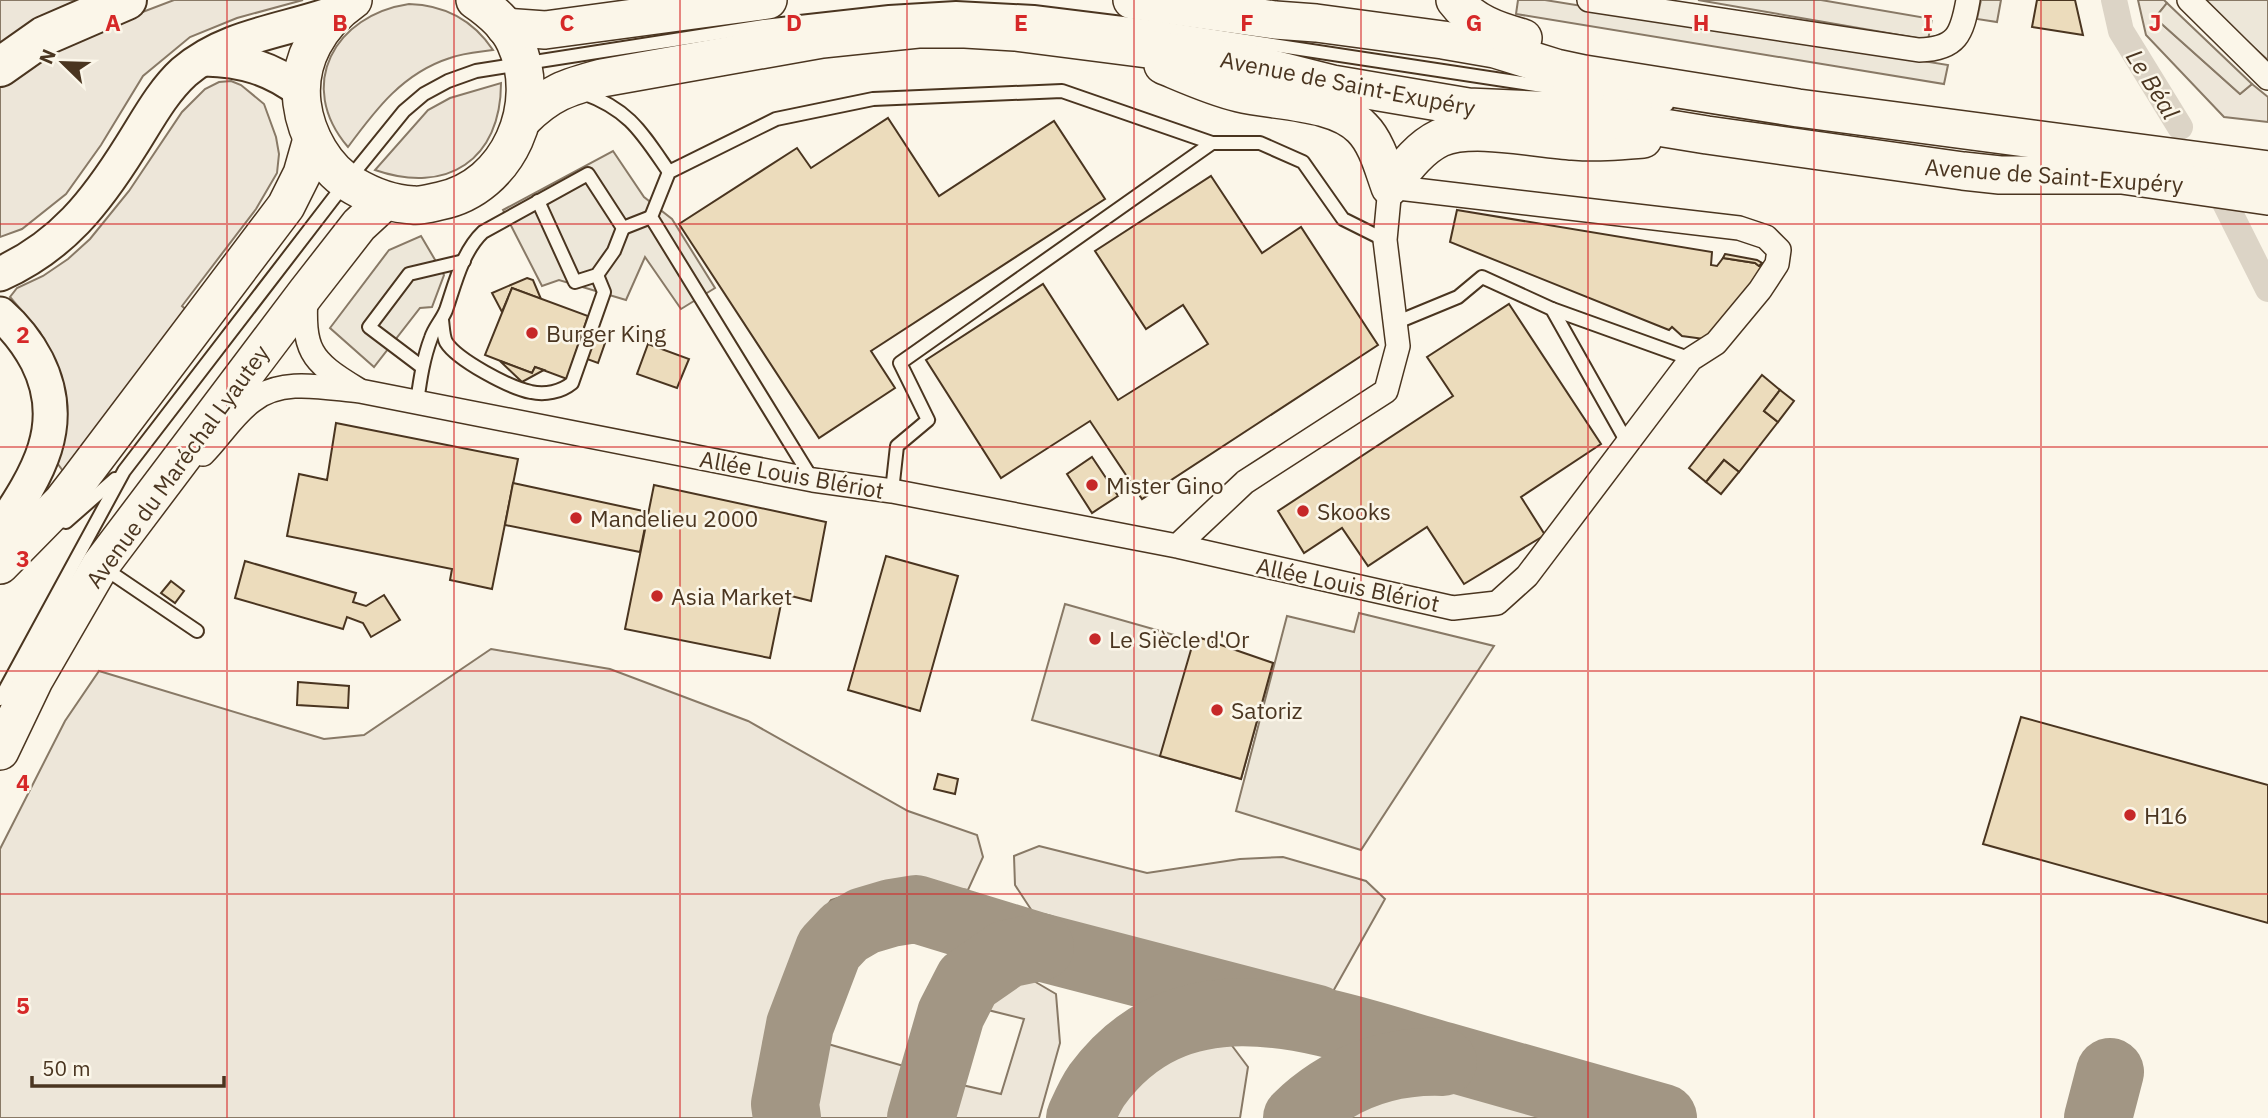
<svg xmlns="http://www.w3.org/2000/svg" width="2268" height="1118" font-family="'IBM Plex Sans',sans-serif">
<rect width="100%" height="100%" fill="#fbf6e9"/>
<g fill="#ede6d9" stroke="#887966" stroke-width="2">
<polygon points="0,0 85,0 0,45"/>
<polygon points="174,0 303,0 237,18 190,37 143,76 101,145 66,194 22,229 0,237 0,80 56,45"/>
<polygon points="2138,0 2164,0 2167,3 2155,18 2240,94 2252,84 2268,97 2268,122 2224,117 2146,35"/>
<path d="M409,4C446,5 473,20 493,50C479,52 463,53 450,58C403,73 376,109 348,147C295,85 335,15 409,4Z"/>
<polygon points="231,81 241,85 264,104 276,137 279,154 277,173 256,209 182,306 192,315 63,471 55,460 51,354 40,332 10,297 17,288 43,276 68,259 90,239 129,191 182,112 205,89 219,82"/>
<path d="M501,83C501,160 447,195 375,170L428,110L450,98Z"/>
<polygon points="491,649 610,669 748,721 908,811 977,835 983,857 968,890 892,880 831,900 795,949 764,1040 755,1118 0,1118 0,849 65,721 99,671 324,739 364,735"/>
<polygon points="1039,846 1147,873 1240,859 1283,857 1366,881 1385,899 1331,995 1032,911 1015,885 1014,856"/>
<polygon points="1027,977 1056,994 1060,1043 1039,1118 951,1118 962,1085 1001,1094 1024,1019 988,1010 1000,992"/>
<polygon points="1227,1039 1248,1067 1240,1118 1110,1118 1148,1069 1190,1048"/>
<polygon points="828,1044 907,1067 896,1111 891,1118 819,1118 817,1113 818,1078"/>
<polygon points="1451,1090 1553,1118 1343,1118 1391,1095"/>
</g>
<g fill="#ede7d9" stroke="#887966" stroke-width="2">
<polygon points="1518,0 1545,0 1948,65 1944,84 1516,14"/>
<polygon points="1698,0 1821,0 1932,19 1928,40"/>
<polygon points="1981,0 2001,0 1997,22 1977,19"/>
<polygon points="2200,0 2268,0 2268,60"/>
<polygon points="2167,3 2252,84 2240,94 2155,18"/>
<polygon points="613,151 644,197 672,219 715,288 681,309 645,257 626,300 559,280 542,286 503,210"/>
<polygon points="421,236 444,275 432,307 420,308 374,367 330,328 389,250"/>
<polygon points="1065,604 1273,663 1241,779 1032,720"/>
<polygon points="1359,613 1494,646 1361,850 1236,811 1287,616 1354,632"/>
</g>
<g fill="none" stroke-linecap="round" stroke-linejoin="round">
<g stroke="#dcd4c6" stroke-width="26">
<polyline points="2114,0 2121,31 2180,127"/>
<polyline points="2225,203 2268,289"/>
</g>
<g stroke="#a29684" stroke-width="68">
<polyline points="787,1118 785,1104 800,1025 829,949 845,932 864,921 891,913 916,909 1040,947 1317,1019"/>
<polyline points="921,1118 951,1014 968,981 1007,954 1040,947"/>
<path d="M1080,1118C1085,1107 1090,1095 1097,1085C1186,964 1327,1023 1444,1056C1517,1077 1590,1097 1663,1118"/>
<path d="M1297,1118C1337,1079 1387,1060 1443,1062"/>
<polyline points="2098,1118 2110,1072"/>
</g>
</g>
<g fill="#ecdcbc" stroke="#4a3520" stroke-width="2">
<polygon points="2037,0 2075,0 2083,35 2032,27"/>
<polygon points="888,118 939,196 1054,121 1105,199 871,351 895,388 819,438 679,224 797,148 811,168"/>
<polygon points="1211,176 1262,253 1301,227 1378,345 1142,499 1090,421 1001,478 926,360 1043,284 1118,400 1208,344 1183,305 1146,329 1095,251"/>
<polygon points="1457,210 1712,252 1711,265 1717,266 1723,258 1755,263 1759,266 1762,263 1768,268 1711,340 1682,336 1672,327 1669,330 1450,242"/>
<polygon points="1725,254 1757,260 1762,263 1759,266 1755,263 1723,258"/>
<polygon points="527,278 533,280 541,299 512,288 502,312 492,293"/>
<polygon points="512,288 588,316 567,379 535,367 532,373 485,355"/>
<polygon points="1509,304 1601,444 1521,497 1545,535 1464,584 1427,527 1368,566 1342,528 1304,553 1278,511 1453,396 1427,357"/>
<polygon points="594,339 605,343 598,363 587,359"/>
<polygon points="648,344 689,359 677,388 637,374"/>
<polygon points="500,361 532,373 535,367 544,370 522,382"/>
<polygon points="1762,375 1780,390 1764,411 1778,422 1739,472 1724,460 1706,482 1689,468"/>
<polygon points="1780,390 1794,401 1778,422 1764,411"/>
<polygon points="336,423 518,459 492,589 450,580 452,569 287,536 299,474 327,480"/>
<polygon points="1092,457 1118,496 1092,513 1067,474"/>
<polygon points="1724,460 1739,472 1721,494 1706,482"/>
<polygon points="513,483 648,512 640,552 505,525"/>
<polygon points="654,485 826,522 811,601 783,594 770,658 625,629"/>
<polygon points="886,556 958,576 920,711 848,690"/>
<polygon points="245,561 356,593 353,602 366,606 384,595 400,620 371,637 363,623 347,617 343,629 235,598"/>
<polygon points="171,581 184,591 175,603 161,593"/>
<polygon points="1195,636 1273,663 1241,779 1160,756"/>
<polygon points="298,682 349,686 348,708 297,705"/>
<polygon points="2021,717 2268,785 2268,923 1983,844"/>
<polygon points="938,774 958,779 955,794 934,789"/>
</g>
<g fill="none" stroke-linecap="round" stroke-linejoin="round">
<g stroke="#4a3520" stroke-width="16">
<g id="lane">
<path d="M583,93C630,110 642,133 669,172"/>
<polyline points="538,201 575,282 597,275 614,251 623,228"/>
<polyline points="1552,309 1691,359"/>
<path d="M442,320C443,327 443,336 446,342C457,360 510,388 531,392C545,395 561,392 572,383L604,292L597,275"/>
<polyline points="1395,323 1458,297 1482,277 1552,309 1628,444"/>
<polyline points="422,367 369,327 409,274 464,261"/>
<path d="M417,402C420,381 423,359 431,338C434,328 442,320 446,310C455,284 462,252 483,232L588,174L623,228L651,217"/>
<polyline points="812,479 651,217 669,172 776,119 873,99 1062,91 1212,143 1260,143 1303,162 1343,219 1385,240"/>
<polyline points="892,491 897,446 928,420 900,363 1212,143"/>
<polyline points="66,522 115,479"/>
<polyline points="104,568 197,631"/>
<polyline points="0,699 124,471 336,195 404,111 424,94 448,81 476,71 764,26 889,12 956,8 1034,12 1155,27 1667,105"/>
</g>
</g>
<g stroke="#4a3520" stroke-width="26">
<g id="street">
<path d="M1589,0L1919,50C1957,49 1962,34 1968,0"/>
<polyline points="2189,0 2268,78"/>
<path d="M306,293C303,350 309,360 357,389"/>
<path d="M203,454C220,437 233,415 252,401C282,377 325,388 360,391L813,480L892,491L1177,546L1453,608L1497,603L1527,576L1691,359L1716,343L1760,290L1777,264L1779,250L1766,237L1739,228L1390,187L1385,240L1398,346L1386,391L1245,482L1177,546"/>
</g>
</g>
<g stroke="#4a3520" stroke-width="37">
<g id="secondary">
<path d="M205,59C242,60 271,68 301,91"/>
<path d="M0,274C62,246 96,202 131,146C147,121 162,92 184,72C227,35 285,31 337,12"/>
<path d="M0,314C16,328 27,342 37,361C70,426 36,476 0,531"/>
</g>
</g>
<g stroke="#4a3520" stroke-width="40">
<g id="primary">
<path d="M353,0C319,24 297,60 302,103C306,135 325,170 354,186C373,197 391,204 413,205C422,206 431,203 440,201C509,187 544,104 515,42C507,24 491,11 475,0"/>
<polyline points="1132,0 1275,20 1316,23 1443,40 1495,49 1556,68 1584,74 1798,108 2268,170"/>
<path d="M1455,0C1471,22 1497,31 1523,38"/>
<polyline points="505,27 545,30 768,0"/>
<path d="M1163,65C1187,75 1213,87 1239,93C1276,102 1335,100 1362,128C1377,143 1383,168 1390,187C1404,169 1419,148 1440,138C1472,124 1537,139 1573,141C1597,143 1619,141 1643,139"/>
<path d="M523,119C549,93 567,87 602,78L822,39L918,29H965L1015,32L1241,61L1332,84L1468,107L1560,111L1707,135L1963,171L2000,175H2122L2268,196"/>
<polyline points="0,565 62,502 79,480 286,206 302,174 312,139"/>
<polyline points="0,751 34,680 100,566 306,293 359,225 385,201"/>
</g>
</g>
<g stroke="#4a3520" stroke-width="42">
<polyline id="highway" points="0,67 44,36 127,0"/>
</g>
<use href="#lane" stroke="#fbf6e9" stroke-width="12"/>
<use href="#street" stroke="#fbf6e9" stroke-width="23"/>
<use href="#secondary" stroke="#fbf6e9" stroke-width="33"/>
<use href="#primary" stroke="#fbf6e9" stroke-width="37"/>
<use href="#highway" stroke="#fbf6e9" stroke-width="38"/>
</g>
<path fill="none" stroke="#d62828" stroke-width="2" stroke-opacity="0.55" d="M227,0V1118M454,0V1118M680,0V1118M907,0V1118M1134,0V1118M1361,0V1118M1588,0V1118M1814,0V1118M2041,0V1118M0,224H2268M0,447H2268M0,671H2268M0,894H2268"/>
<g fill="#c62828" stroke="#fbf6e9" stroke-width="2.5">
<circle cx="532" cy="333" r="7"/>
<circle cx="1092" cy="485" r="7"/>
<circle cx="1303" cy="511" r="7"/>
<circle cx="576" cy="518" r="7"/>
<circle cx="657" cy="596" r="7"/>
<circle cx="1095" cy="639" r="7"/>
<circle cx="1217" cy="710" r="7"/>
<circle cx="2130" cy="815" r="7"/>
</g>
<g text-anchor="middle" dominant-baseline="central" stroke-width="5" stroke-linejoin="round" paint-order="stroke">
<g font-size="23" fill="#4a3520" stroke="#fbf6e9">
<text transform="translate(1348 83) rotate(11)">Avenue de Saint-Exupéry</text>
<text transform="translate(2054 175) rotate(4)">Avenue de Saint-Exupéry</text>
<text transform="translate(177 466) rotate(-54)">Avenue du Maréchal Lyautey</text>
<text transform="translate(792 474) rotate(10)">Allée Louis Blériot</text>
<text transform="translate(1348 584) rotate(12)">Allée Louis Blériot</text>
</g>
<g font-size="23" fill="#4a3520" stroke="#fbf6e9" text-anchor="start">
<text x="546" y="333">Burger King</text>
<text x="1106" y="485">Mister Gino</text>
<text x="1317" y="511">Skooks</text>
<text x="590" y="518">Mandelieu 2000</text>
<text x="671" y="596">Asia Market</text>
<text x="1109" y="639">Le Siècle d'Or</text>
<text x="1231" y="710">Satoriz</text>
<text x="2144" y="815">H16</text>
</g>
<g font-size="24" font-style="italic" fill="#4a3520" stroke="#fbf6e9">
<text transform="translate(2153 84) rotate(58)">Le Béal</text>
</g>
</g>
<g font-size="23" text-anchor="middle" font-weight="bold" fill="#d62828" stroke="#fbf6e9" stroke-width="5" stroke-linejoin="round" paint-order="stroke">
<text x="113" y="31">A</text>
<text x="340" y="31">B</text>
<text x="567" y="31">C</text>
<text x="794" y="31">D</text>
<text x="1021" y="31">E</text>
<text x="1247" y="31">F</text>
<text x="1474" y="31">G</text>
<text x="1701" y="31">H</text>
<text x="1928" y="31">I</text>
<text x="2155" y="31">J</text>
<text x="23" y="343">2</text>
<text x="23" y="567">3</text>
<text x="23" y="791">4</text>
<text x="23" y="1014">5</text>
</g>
<g transform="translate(63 63) rotate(293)" stroke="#fbf6e9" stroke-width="5" paint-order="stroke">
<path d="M0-5L12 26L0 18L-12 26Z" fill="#4a3520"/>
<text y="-10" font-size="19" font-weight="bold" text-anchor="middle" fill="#4a3520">N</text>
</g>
<path d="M32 1076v10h192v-10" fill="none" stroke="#4a3520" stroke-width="3.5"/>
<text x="42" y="1076" font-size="21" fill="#4a3520" stroke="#fbf6e9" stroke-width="5" paint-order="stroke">50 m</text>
</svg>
